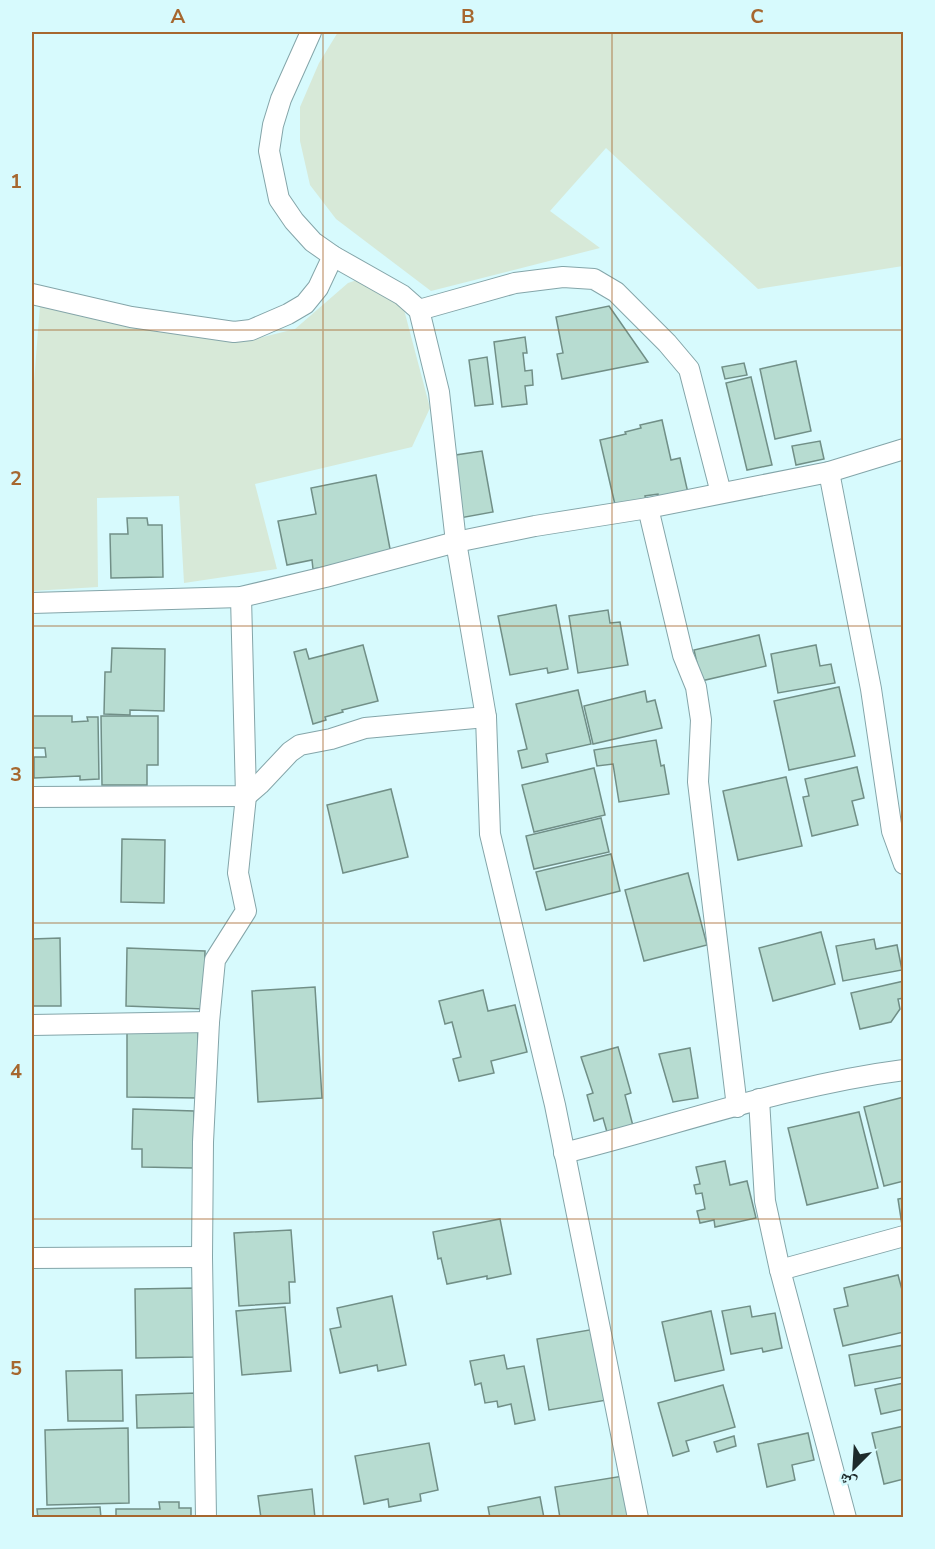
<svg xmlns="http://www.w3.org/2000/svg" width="935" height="1549" font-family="'Nunito Sans','Noto Naskh Arabic',sans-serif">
<rect width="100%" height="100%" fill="#d7fafd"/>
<g fill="#d7e9d8">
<polygon points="338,32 903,32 903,266 758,289 606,148 550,211 600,248 431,291 336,219 310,185 300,141 300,107 319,63"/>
<polygon points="360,279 402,302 430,408 412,447 255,484 277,569 184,583 179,496 97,498 98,587 32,591 32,408 40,305 243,342 295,329 348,283"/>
</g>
<g fill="#b7dcd1" stroke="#718f87" stroke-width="1.5">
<polygon points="609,306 648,362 562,379 557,354 563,353 556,317"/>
<polygon points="525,337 527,353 523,353 525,371 532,370 533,385 525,386 527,404 502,407 494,342"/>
<polygon points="487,357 493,404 475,406 469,360"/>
<polygon points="796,361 811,431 775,439 760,369"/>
<polygon points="744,363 747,375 725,379 722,367"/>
<polygon points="751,377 772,465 747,470 726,383"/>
<polygon points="662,420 671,460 680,458 688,493 659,499 658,494 645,496 646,502 616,509 600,440 626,434 625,432 641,428 640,425"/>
<polygon points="820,441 824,459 796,465 792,446"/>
<polygon points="482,451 493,512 460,518 449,456"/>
<polygon points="376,475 391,554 313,569 312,560 287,565 278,521 316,514 311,488"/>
<polygon points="127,518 147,518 148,525 162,525 163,577 111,578 110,534 128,534"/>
<polygon points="556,605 568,669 548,673 547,668 510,675 498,616"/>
<polygon points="608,610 610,623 620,622 628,665 578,673 569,616"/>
<polygon points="759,635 766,666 701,681 694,650"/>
<polygon points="363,645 378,701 342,710 343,712 325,717 326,720 313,724 294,652 306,649 309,659"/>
<polygon points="816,645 820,666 831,664 835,683 778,693 771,654"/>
<polygon points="112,648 165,649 164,711 130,710 130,715 104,714 105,672 111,672"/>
<polygon points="839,687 855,756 789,770 774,701"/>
<polygon points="578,690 591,744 546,754 548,762 522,768 518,751 527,749 516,704"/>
<polygon points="645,691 647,702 655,700 662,728 593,744 584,706"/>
<polygon points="32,716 72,716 72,722 88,721 87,717 98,717 99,779 80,780 80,776 34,778 34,757 46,757 45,748 32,748"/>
<polygon points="101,716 158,716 158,765 147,765 147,785 102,785"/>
<polygon points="656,740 661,766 664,765 669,794 619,802 613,764 597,766 594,750"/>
<polygon points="857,767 864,798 852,801 858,825 812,836 803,797 809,796 805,779"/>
<polygon points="594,768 605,815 534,832 522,785"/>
<polygon points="786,777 802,846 738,860 723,791"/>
<polygon points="391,789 408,857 343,873 327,805"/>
<polygon points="601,818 609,852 534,869 526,836"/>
<polygon points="122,839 165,840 164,903 121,902"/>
<polygon points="611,854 620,891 546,910 536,872"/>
<polygon points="688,873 707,945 644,961 625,890"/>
<polygon points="821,932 835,984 773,1001 759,948"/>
<polygon points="60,938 61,1006 32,1006 32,939"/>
<polygon points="874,939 876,949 897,945 902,970 843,981 836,946"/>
<polygon points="127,948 205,951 204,1009 126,1006"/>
<polygon points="904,981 904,998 898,999 900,1009 891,1022 860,1029 851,993"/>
<polygon points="315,987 322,1098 258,1102 252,991"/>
<polygon points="483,990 488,1011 515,1005 527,1052 491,1061 494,1073 459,1081 453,1059 461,1057 452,1022 445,1024 439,1001"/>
<polygon points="127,1030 198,1030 198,1098 127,1097"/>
<polygon points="618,1047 631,1093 625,1095 633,1126 607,1132 603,1118 594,1121 587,1095 593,1093 581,1057"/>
<polygon points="690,1048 698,1098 673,1102 659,1054"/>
<polygon points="904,1097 904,1181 884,1186 864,1107"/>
<polygon points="133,1109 194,1111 193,1168 142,1167 142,1149 132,1149"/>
<polygon points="859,1112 878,1188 807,1205 788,1128"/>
<polygon points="725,1161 730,1185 747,1181 756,1218 715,1227 714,1220 700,1223 697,1211 705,1209 702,1193 696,1194 694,1185 700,1184 696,1167"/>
<polygon points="904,1198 904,1225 902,1225 898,1199"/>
<polygon points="500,1219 511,1274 487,1279 487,1276 447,1284 441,1258 438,1259 433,1232"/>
<polygon points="291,1230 295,1282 289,1282 290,1303 239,1306 234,1233"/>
<polygon points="898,1275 904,1297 904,1332 843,1346 834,1309 848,1306 844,1288"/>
<polygon points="195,1288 196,1357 136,1358 135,1289"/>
<polygon points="392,1296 406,1365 378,1371 377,1365 340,1373 330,1329 341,1327 337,1308"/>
<polygon points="750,1306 752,1317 775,1313 782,1348 763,1352 762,1348 731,1354 722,1311"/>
<polygon points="285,1307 291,1371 242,1375 236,1311"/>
<polygon points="711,1311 724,1370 675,1381 662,1322"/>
<polygon points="595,1329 607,1400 549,1410 537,1339"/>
<polygon points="904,1345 904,1377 855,1386 849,1355"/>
<polygon points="504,1355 507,1369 524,1366 535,1420 515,1424 511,1404 498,1407 497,1401 485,1403 481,1383 475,1385 470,1361"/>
<polygon points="122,1370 123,1421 68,1421 66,1371"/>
<polygon points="904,1383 904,1409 881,1414 875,1389"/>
<polygon points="723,1385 735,1427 686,1441 689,1451 673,1456 658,1403"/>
<polygon points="197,1393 198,1427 137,1428 136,1395"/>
<polygon points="904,1426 904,1479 884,1484 872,1433"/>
<polygon points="128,1428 129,1503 47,1505 45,1430"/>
<polygon points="808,1433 814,1460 792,1465 795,1480 767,1487 758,1444"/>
<polygon points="734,1436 736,1446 717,1452 714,1442"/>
<polygon points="429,1443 438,1490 420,1494 421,1501 389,1507 388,1499 364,1504 355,1456"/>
<polygon points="623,1476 630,1518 560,1518 555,1487"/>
<polygon points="312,1489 315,1518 261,1518 258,1496"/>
<polygon points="540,1497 544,1518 490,1518 488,1507"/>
<polygon points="159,1502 179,1502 179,1508 191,1508 191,1518 116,1518 116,1509 160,1509"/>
<polygon points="100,1507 101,1518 38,1518 37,1509"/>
</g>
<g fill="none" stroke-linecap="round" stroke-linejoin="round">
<g stroke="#84a5a9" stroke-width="22">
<g id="street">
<polyline points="311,32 281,99 273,125 269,151 279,199 294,221 313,242 333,256 402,295 419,310 439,392 456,542 486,717 490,834 555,1105 638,1518"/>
<polyline points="32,294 131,317 234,332 251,330 288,314 305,304 318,288 333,256"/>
<polyline points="419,310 515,283 563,277 594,279 616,292 667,343 689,369 721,493"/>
<polyline points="829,472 871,689 892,831 904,864"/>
<polyline points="648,508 683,655 696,687 701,720 698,782 737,1107"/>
<polyline points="32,603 241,597 325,577 456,542 535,526 648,508 829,472 904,449"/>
<polyline points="32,797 246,796 260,784 290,752 300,745 331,739 365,728 486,717"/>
<polyline points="32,1025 209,1022"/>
<polyline points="759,1099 765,1201 780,1270 846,1518"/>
<path d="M564,1153C677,1125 787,1085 904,1070"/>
<polyline points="32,1258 202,1257"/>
<polyline points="780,1270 904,1236"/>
<polyline points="206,1518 202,1257 203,1142 209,1022 215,960 246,911 238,873 246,796 241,597"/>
</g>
</g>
<use href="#street" stroke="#fff" stroke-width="20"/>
</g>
<path fill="none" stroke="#a6672f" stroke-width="1.5" stroke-opacity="0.55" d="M323,32V1518M612,32V1518M32,330H904M32,626H904M32,923H904M32,1219H904"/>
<rect width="935" height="1549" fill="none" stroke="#d7fafd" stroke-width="66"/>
<g transform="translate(854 1468) rotate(204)" stroke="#d7fafd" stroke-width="4.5" paint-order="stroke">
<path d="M0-4.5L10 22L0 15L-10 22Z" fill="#1d2a2b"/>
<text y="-9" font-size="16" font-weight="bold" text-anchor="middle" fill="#1d2a2b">ش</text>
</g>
<rect x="33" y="33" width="869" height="1483" fill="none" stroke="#a6672f" stroke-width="2"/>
<g font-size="20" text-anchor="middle" font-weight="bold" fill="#a6672f">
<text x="178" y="23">A</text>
<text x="468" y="23">B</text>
<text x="757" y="23">C</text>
<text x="16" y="188">1</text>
<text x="16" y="485">2</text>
<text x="16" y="781">3</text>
<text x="16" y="1078">4</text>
<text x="16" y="1375">5</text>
</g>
</svg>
